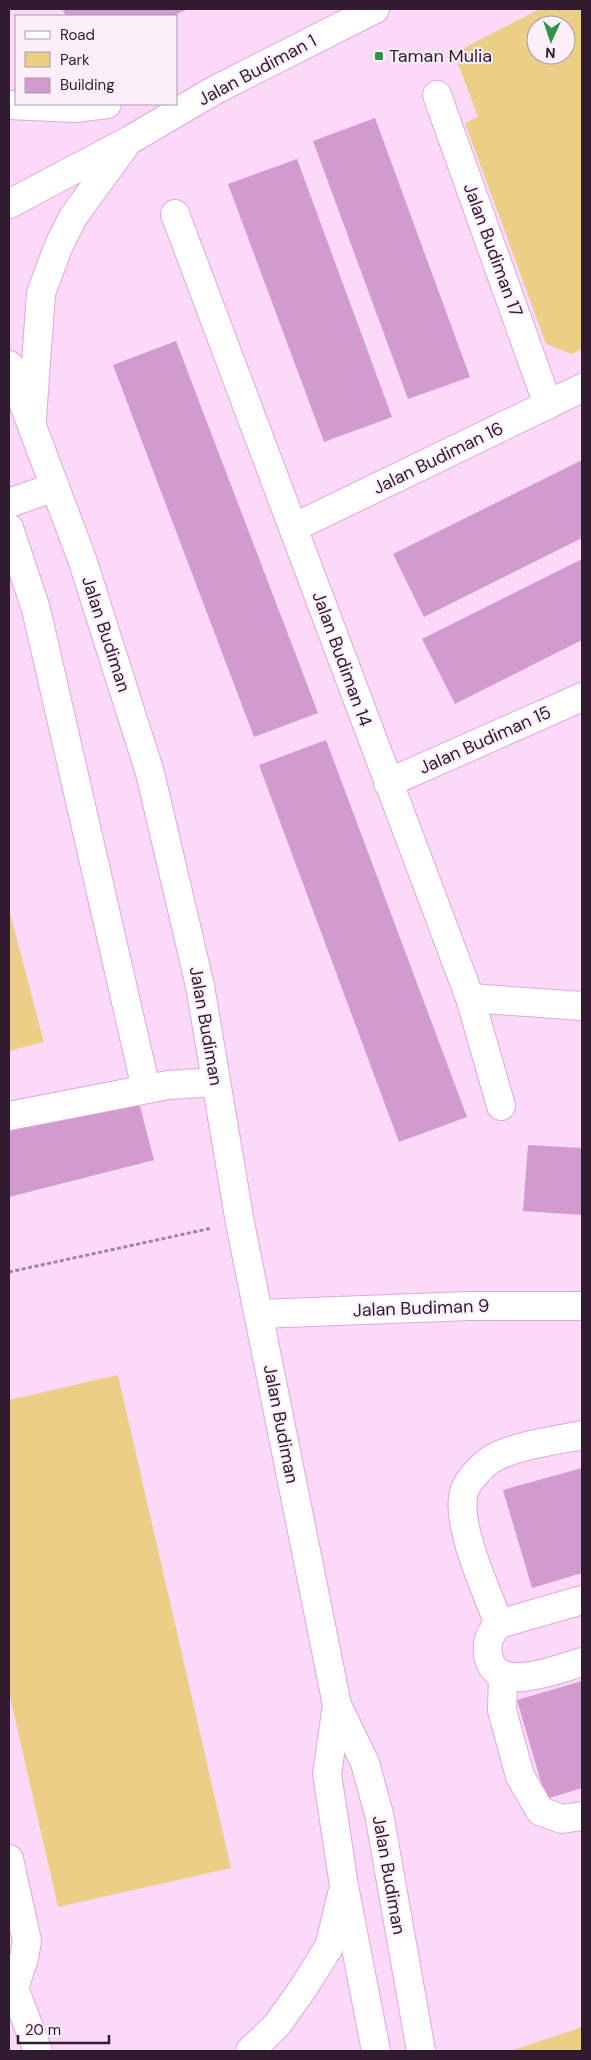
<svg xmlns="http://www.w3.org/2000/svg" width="591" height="2060" font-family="'DM Sans',sans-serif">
<rect width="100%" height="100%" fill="#fcd9f9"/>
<g fill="#eccf87" fill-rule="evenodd">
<path d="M540,9H582V349L572,354L546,344L465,123L478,117L454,53ZM536,25H566V55H536Z"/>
<polygon points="9,909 44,1042 9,1051"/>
<polygon points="118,1375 231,1868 58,1907 9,1692 9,1400"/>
<polygon points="582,2027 582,2051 510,2051"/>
</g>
<g fill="#d29ace">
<polygon points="62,9 188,9 172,16 66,16"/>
<polygon points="375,118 470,377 408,399 313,141"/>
<polygon points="297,159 392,417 324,442 228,184"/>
<polygon points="176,341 318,713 254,737 113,365"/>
<polygon points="582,460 582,538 424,617 393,554"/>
<polygon points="582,559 582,640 455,704 422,639"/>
<polygon points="326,740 467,1117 399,1142 259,765"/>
<polygon points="137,1095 154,1160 9,1197 9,1127"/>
<polygon points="528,1145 582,1148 582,1215 523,1211"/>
<polygon points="582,1468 582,1573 532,1588 503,1490"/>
<polygon points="582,1681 582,1788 546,1799 517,1700"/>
</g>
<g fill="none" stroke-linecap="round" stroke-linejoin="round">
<g stroke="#e0a7db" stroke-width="30">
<g id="minor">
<polyline points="437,95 548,405"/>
<polyline points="9,105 75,108 107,104"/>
<polyline points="9,204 130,140 215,90 375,9"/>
<polyline points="175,214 470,998 501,1106"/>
<polyline points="9,365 82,559 150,773 200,986 240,1223 337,1705 365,1763 379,1814 421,2051"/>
<polyline points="32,418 41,293 59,245 73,217 124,147"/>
<polyline points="9,503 55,487"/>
<polyline points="9,528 36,609 146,1089"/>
<polyline points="293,528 582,388"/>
<polyline points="388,783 582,697"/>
<polyline points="470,998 582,1006"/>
<polyline points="9,1116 168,1085 216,1082"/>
<polyline points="259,1314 469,1306 582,1306"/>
<path d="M582,1600L499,1624C490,1633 486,1642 488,1655C495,1696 557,1669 582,1662"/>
<path d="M499,1624C487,1592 455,1524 464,1492C468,1479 485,1462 497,1456C524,1444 554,1441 582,1435"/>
<polyline points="503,1676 502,1710 520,1776 540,1811 562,1819 582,1816"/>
<polyline points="337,1705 327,1774 344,1886 376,2051"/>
<polyline points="9,1859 27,1941 24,1958 14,1988 38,2051"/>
<polyline points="250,2051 277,2025 304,1987 329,1947 342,1894"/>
</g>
</g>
<polyline stroke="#a1849f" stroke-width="3" stroke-dasharray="4 2.5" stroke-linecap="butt" points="9,1272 212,1228"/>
<use href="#minor" stroke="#fff" stroke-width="28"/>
</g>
<rect fill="#2e944a" stroke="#fbeffa" stroke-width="2" x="374" y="51" width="10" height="10" rx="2.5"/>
<g text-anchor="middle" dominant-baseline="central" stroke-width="4" stroke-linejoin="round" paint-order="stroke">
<g font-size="18" fill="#311b30" stroke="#fbeffa" text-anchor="start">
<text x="389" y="56">Taman Mulia</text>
</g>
<g font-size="18" fill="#311b30" stroke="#fbeffa">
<text transform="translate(257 70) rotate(-28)">Jalan Budiman 1</text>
<text transform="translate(493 250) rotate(70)">Jalan Budiman 17</text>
<text transform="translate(438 458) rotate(-26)">Jalan Budiman 16</text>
<text transform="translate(106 634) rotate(72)">Jalan Budiman</text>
<text transform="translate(342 659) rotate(70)">Jalan Budiman 14</text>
<text transform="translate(485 740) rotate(-24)">Jalan Budiman 15</text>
<text transform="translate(206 1026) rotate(80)">Jalan Budiman</text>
<text transform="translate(421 1308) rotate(-2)">Jalan Budiman 9</text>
<text transform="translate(281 1424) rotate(79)">Jalan Budiman</text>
<text transform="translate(389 1875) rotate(80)">Jalan Budiman</text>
</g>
</g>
<rect width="591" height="2060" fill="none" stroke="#311b30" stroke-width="20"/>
<rect x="15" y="15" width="162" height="90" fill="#fbeffa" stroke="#aa9aa9"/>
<rect x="25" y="31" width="25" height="8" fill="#ffffff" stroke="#aa9aa9"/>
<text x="60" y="40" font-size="15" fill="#311b30">Road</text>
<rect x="25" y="52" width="25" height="15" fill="#eccf87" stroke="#aa9aa9"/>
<text x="60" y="65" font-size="15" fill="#311b30">Park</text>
<rect x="25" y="78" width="25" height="15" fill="#d29ace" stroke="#aa9aa9"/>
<text x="60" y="90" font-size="15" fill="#311b30">Building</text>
<g transform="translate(551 40) rotate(183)"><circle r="24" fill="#fbeffa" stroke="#aa9aa9"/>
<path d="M0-4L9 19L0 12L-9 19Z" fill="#2e944a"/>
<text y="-8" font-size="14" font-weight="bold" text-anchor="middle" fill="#311b30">N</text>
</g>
<path d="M18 2035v8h91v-8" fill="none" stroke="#311b30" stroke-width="2.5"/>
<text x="25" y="2035" font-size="15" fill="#311b30" stroke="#fbeffa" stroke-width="4" paint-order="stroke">20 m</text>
</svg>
